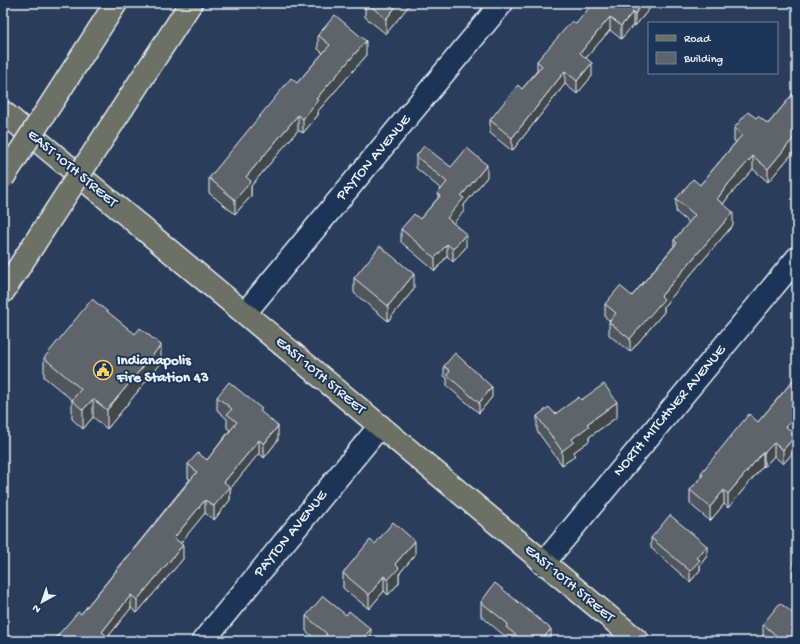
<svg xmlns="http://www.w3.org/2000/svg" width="800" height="644" font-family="'Gochi Hand',sans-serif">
<rect width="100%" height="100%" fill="#2a3e5b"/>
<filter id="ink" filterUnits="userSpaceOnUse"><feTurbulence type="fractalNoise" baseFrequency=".025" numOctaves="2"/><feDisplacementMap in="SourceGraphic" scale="8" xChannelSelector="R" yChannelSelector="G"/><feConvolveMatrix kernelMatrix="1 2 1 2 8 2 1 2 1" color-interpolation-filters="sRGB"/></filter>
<g filter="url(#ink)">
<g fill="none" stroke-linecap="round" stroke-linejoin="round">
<g stroke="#e8f1f8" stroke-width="25">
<g id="minor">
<polyline points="245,313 502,3"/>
<polyline points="543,564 797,258"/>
<polyline points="203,641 380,426"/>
</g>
</g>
<g stroke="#e8f1f8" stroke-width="25">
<polyline id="major" points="3,112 638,641"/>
</g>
<g stroke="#e8f1f8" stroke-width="25">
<g id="highway">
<polyline points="60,90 116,3"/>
<polyline points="109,129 191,3"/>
<polyline points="3,292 49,221"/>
</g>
</g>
<use href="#minor" stroke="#1d3557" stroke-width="22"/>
<use href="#major" stroke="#6c7065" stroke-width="22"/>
<use href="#highway" stroke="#6c7065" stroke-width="22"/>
<g stroke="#e8f1f8" stroke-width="25" stroke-linecap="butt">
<g id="highway-bridge">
<polyline points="3,178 60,90"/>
<polyline points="49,221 109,129"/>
</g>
</g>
<use href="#highway-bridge" stroke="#6c7065" stroke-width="22"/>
</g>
<g fill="#51565b" stroke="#e8f1f8">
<polygon points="365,3 411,3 386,34 365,17"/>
<polygon points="650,3 650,8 635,26 633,25 621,39 610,30 586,58 592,76 577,94 565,84 512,151 490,133 490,120 522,89 537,71 537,61 576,24"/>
<polygon points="318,35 366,56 318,111 318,115 303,133 298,130 251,186 251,196 235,214 209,193 209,178 297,83 323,53 318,49"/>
<polygon points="797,89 797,148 768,182 753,169 729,196 723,204 733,225 664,306 664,312 630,352 609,335 609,322 610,321 605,317 605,304 632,296 674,246 674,240 689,223 676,212 676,199 700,185 736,142 734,141 734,128 756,118 768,124"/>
<polygon points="416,156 451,167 487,177 464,205 464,211 453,223 466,247 453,262 447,256 435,271 401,242 401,229 420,219 438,198 438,193 441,189 416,168"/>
<polygon points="354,278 414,289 388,321 354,293"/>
<polygon points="44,358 161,363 107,429 93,417 83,429 72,419 72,400 44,377"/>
<polygon points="797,364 797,428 793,433 796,449 783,464 774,456 764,467 763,466 728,508 724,504 710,521 690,504 690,490 701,477 701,473 758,422 795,378 795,366"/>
<polygon points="444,366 492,397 479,413 447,386 447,378 444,376"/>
<polygon points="217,397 262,413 278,440 264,458 259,453 230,489 230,500 214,520 205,513 180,543 183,559 137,613 131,608 107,638 107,641 81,614 190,479 188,478 188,464 207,460 230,430 227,428 227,419 217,410"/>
<polygon points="581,400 617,417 589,437 589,441 574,452 574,457 562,465 537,431 537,416 555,414"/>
<polygon points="651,538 707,556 700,565 700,570 690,582 651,548"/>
<polygon points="375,544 415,555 399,574 399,583 388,595 384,591 369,609 343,588 343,573"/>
<polygon points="797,558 797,581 793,577 793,563"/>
<polygon points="481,602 551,641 506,641 506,637 481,616"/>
<polygon points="794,614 797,641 765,641 763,639 763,624"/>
<polygon points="346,615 371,641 318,641 306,631 306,616"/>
</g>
<g fill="#42464a" stroke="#e8f1f8">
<polygon points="399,3 411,3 386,34 386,19"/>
<polygon points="643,3 650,3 650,8 635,26 635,14"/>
<polygon points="633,12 633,25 621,39 621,26"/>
<polygon points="610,17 610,30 580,65 580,53"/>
<polygon points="366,41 366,56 318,111 318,115 303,133 303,119 316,99"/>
<polygon points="592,63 592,76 577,94 577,81"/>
<polygon points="565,71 565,84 512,151 512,138"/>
<polygon points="298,115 298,130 251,186 251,196 235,214 235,200 246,177"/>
<polygon points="797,134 797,148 768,182 768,169"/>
<polygon points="753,156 753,169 729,196 717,212 717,199 729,183"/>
<polygon points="487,165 487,177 464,205 464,211 447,231 447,218 461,196"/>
<polygon points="733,212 733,225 664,306 664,312 630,352 630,339 661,296"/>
<polygon points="466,234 466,247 453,262 453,249"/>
<polygon points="447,244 447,256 435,271 435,258"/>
<polygon points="414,274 414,289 388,321 388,306"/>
<polygon points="161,345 161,363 107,429 107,410"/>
<polygon points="492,387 492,397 479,413 479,403"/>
<polygon points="93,399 93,417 83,429 83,410"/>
<polygon points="617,402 617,417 589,437 589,441 574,452 574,457 562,465 562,451 572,439 587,424"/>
<polygon points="797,415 797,428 786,441 786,427"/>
<polygon points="278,426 278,440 264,458 264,444"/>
<polygon points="796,435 796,449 783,464 783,450"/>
<polygon points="259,440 259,453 230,489 230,500 214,520 214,506 224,482"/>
<polygon points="774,443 774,456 764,467 764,453"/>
<polygon points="763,452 763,466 728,508 728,494"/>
<polygon points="724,490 724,504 710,521 710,507"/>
<polygon points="205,500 205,513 174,551 174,538"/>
<polygon points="415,541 415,555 399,574 399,583 388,595 388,580 395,564"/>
<polygon points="183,545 183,559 137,613 137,600"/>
<polygon points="707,546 707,556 700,565 700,570 690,582 690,571 697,558"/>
<polygon points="384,576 384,591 369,609 369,595"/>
<polygon points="131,595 131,608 107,638 107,641 102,641 102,632"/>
<polygon points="371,629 371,641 360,641"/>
<polygon points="551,629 551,641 541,641"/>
</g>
<g fill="#5e646a" stroke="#e8f1f8">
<polygon points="367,3 399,3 386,19"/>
<polygon points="593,3 643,3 635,14 633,12 621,26 610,17 580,53 592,63 577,81 565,71 512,138 490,120 518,85 522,89 542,66 537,61 572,21 576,24"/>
<polygon points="335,15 366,41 316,99 318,100 303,119 298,115 246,177 251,181 235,200 209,178 291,78 297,83 330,45 318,35"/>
<polygon points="797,89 797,134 768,169 753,156 729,183 717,199 733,212 661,296 664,299 630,339 609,322 616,313 605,304 620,286 632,296 677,243 674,240 695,215 676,199 693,179 700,185 726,154 742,135 734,128 748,112 756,118 758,116 768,124"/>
<polygon points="424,146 451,167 467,148 487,165 461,196 464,198 447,218 466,234 453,249 447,244 435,258 401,229 414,214 420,219 440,196 438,193 447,182 416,156"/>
<polygon points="380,246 414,274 388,306 354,278"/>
<polygon points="92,299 135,334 140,328 161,345 107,410 93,399 83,410 72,400 81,389 44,358"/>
<polygon points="455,353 492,387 479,403 447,375 450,371 444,366"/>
<polygon points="797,376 797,415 786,427 796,435 783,450 774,443 764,453 763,452 728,494 724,490 710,507 690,490 703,475 701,473 749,414 758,422"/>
<polygon points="229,382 262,409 260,411 278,426 264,444 259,440 224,482 230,487 214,506 205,500 174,538 183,545 137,600 131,595 102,632 107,636 103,641 53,641 78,612 81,614 197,472 188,464 198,453 207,460 237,422 227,414 232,409 217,397"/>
<polygon points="604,384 617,402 587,424 589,426 572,439 574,442 562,451 537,416 549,407 555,414 579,397 581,400"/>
<polygon points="670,515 707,546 697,558 700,560 690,571 651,538"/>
<polygon points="393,522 415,541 395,564 399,568 388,580 384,576 369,595 343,573 370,540 375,544"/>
<polygon points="797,558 797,566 793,563"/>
<polygon points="495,583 551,629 541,641 523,641 506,627 508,624 481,602"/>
<polygon points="323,596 346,615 349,611 371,629 360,641 320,641 327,634 306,616"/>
<polygon points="780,603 794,614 797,611 797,641 777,641 779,638 763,624"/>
</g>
</g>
<defs>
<g id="civic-ring" transform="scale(1)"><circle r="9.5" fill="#1d3557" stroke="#ffd166" stroke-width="1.5"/><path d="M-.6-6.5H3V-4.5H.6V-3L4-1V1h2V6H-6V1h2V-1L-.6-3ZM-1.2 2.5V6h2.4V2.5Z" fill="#ffd166"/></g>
</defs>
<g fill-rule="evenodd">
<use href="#civic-ring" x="103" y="370"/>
</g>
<g text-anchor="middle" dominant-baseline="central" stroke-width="4" stroke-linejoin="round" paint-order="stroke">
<g font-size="15" fill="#e8f1f8" stroke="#1d3557">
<text transform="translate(374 158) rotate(-50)">PAYTON AVENUE</text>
<text transform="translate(72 169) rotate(40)">EAST 10TH STREET</text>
<text transform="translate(320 376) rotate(40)">EAST 10TH STREET</text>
<text transform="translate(670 411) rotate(-50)">NORTH MITCHNER AVENUE</text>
<text transform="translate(291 534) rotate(-51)">PAYTON AVENUE</text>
<text transform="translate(569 584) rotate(40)">EAST 10TH STREET</text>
</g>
<g font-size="15" font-weight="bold" fill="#e8f1f8" stroke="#1d3557" text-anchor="start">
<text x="117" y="361">Indianapolis<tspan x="117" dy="17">Fire Station 43</tspan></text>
</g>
</g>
<rect width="800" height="644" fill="none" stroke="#1d3557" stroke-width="16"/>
<rect x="8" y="8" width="784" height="628" fill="none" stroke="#e8f1f8" stroke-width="1.5" filter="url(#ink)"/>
<rect x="648" y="22" width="130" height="52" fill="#1d3557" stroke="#6e8097"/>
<rect x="656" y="35" width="20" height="6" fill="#6c7065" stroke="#6e8097"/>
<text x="684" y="42" font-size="12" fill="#e8f1f8">Road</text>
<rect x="656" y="52" width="20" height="12" fill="#5e646a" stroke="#6e8097"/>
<text x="684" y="62" font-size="12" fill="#e8f1f8">Building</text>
<g transform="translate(42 602) rotate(220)" stroke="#1d3557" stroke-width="3" paint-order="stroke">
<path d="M0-3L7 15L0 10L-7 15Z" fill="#e8f1f8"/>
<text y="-6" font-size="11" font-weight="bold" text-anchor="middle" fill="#e8f1f8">N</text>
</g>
</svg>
